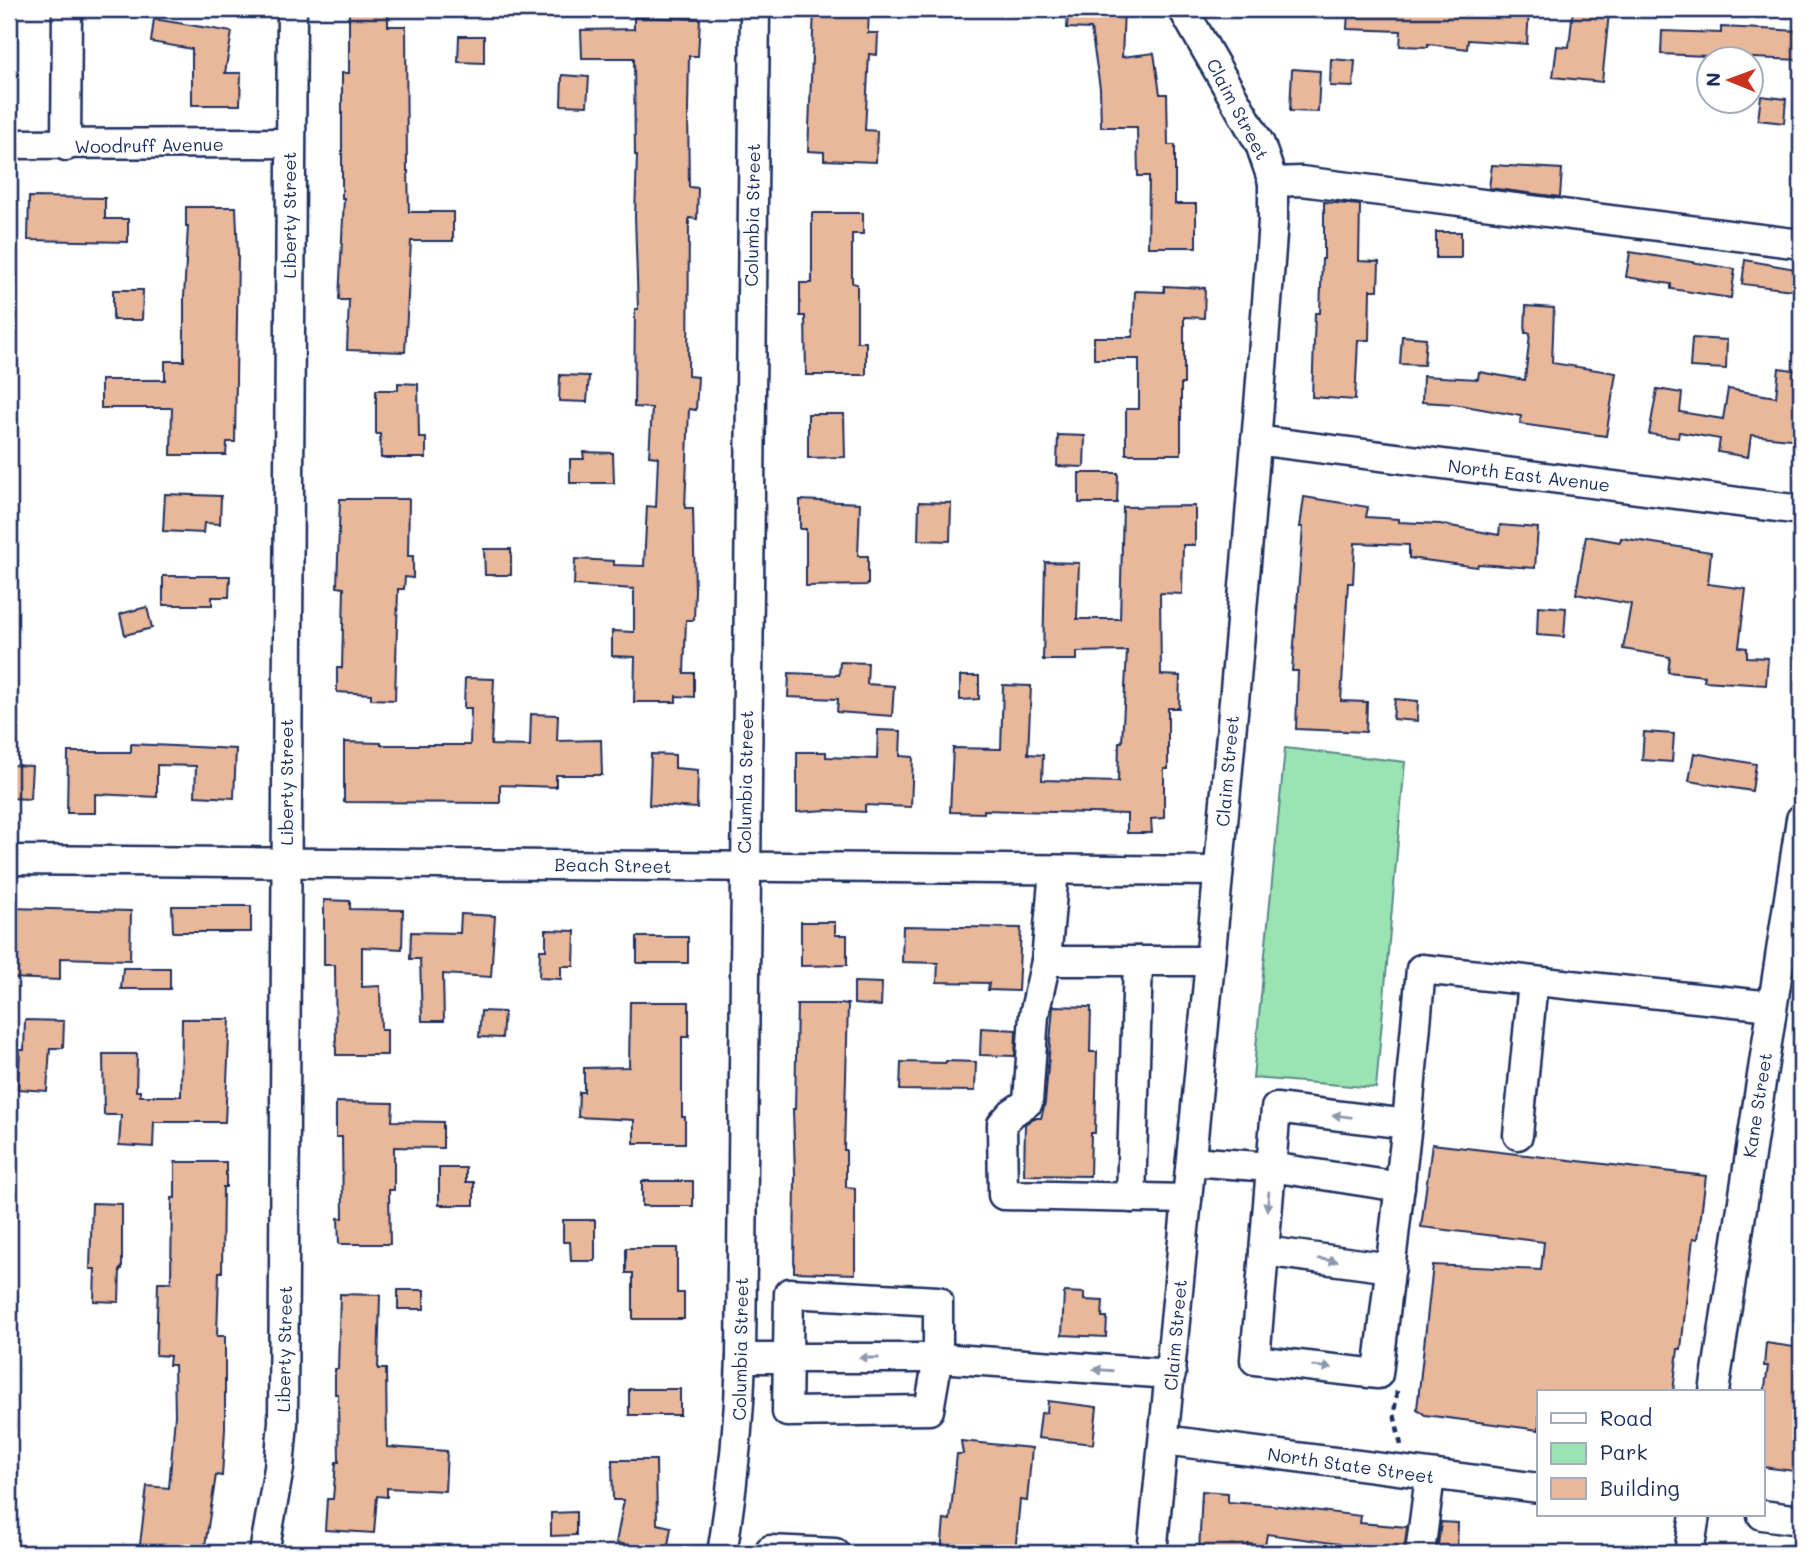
<svg xmlns="http://www.w3.org/2000/svg" width="1810" height="1562" font-family="Mali,sans-serif">
<rect width="100%" height="100%" fill="#fff"/>
<filter id="ink" filterUnits="userSpaceOnUse"><feTurbulence type="fractalNoise" baseFrequency=".0143" numOctaves="2"/><feDisplacementMap in="SourceGraphic" scale="14" xChannelSelector="R" yChannelSelector="G"/><feConvolveMatrix kernelMatrix="1 2 1 2 8 2 1 2 1" color-interpolation-filters="sRGB"/></filter>
<g filter="url(#ink)">
<polygon fill="#9ae3b3" stroke="#5a8988" stroke-width="2" points="1285,748 1405,762 1376,1088 1253,1078"/>
<g fill="#e9b79a" stroke="#1b2f5e" stroke-width="2">
<polygon points="349,9 388,9 388,26 406,26 407,171 408,171 409,212 453,212 453,241 411,241 405,352 347,350 349,300 339,300 344,198 342,198 342,73 349,73"/>
<polygon points="814,9 869,9 868,33 878,33 877,55 869,54 865,130 877,131 876,162 824,160 824,152 808,151"/>
<polygon points="1068,9 1124,9 1122,57 1154,53 1160,94 1167,94 1168,145 1175,145 1175,204 1196,204 1196,247 1148,247 1149,176 1138,176 1137,127 1101,127 1100,88 1091,29 1067,28"/>
<polygon points="1348,9 1529,9 1527,44 1468,40 1467,49 1428,44 1428,47 1400,46 1401,31 1347,29"/>
<polygon points="1573,9 1609,13 1602,82 1553,77 1557,46 1569,47"/>
<polygon points="634,17 700,19 698,56 689,56 688,110 689,187 698,188 697,219 689,218 688,376 698,377 696,410 689,409 685,508 693,508 695,590 694,620 686,620 684,673 694,673 694,697 676,696 676,702 634,702 635,657 612,656 612,631 634,632 634,589 574,585 575,559 614,561 614,565 644,566 647,506 656,507 658,457 649,456 652,408 634,407 635,309 638,309 635,216 637,155 635,155 634,58 582,58 581,30 634,29"/>
<polygon points="154,19 232,32 225,73 241,73 240,105 192,105 192,49 151,42"/>
<polygon points="1721,27 1801,31 1801,60 1661,54 1662,31 1721,33"/>
<polygon points="459,36 484,36 484,63 458,62"/>
<polygon points="1331,59 1355,61 1353,87 1330,86"/>
<polygon points="1292,69 1320,71 1318,112 1290,111"/>
<polygon points="562,75 589,77 587,106 561,105"/>
<polygon points="1761,96 1786,99 1784,123 1758,120"/>
<polygon points="1492,165 1562,169 1560,197 1489,188"/>
<polygon points="29,197 105,198 105,219 128,219 128,242 28,240"/>
<polygon points="1324,202 1360,205 1359,261 1379,262 1378,290 1370,290 1369,340 1358,340 1355,400 1312,397 1315,313 1320,313 1322,259 1324,259"/>
<polygon points="186,207 236,207 238,255 235,442 227,442 226,455 171,455 172,408 101,408 101,380 165,380 165,361 184,361 184,297 188,226 186,226"/>
<polygon points="812,213 863,213 863,234 852,234 852,283 857,284 857,342 866,342 866,375 806,375 805,316 800,316 800,283 812,283"/>
<rect x="1436" y="232" width="25" height="26"/>
<polygon points="1630,252 1735,269 1731,298 1671,289 1671,284 1626,277"/>
<polygon points="1745,260 1801,270 1801,291 1742,284"/>
<polygon points="1164,286 1205,288 1204,318 1184,317 1184,384 1181,384 1181,454 1126,454 1126,409 1139,409 1139,359 1094,359 1094,337 1133,337 1135,291 1164,292"/>
<polygon points="113,290 143,290 142,320 113,320"/>
<polygon points="1526,306 1554,308 1552,363 1616,373 1606,436 1520,424 1521,416 1454,404 1422,402 1423,376 1478,379 1479,372 1525,380 1530,333 1525,333"/>
<polygon points="1402,336 1426,338 1424,365 1400,364"/>
<polygon points="1692,338 1727,340 1726,369 1690,367"/>
<polygon points="1779,368 1801,371 1801,440 1751,435 1748,457 1718,452 1720,439 1679,432 1678,438 1649,434 1657,389 1682,393 1680,412 1723,419 1728,389 1776,397"/>
<polygon points="560,375 589,376 587,402 559,401"/>
<polygon points="398,383 418,384 419,438 426,438 426,458 381,458 380,434 376,434 376,390 398,390"/>
<polygon points="808,414 844,414 845,457 808,458"/>
<polygon points="1058,435 1085,436 1084,467 1057,466"/>
<polygon points="583,452 613,453 614,483 570,483 570,459 584,459"/>
<polygon points="1079,473 1118,473 1117,503 1079,503"/>
<polygon points="165,494 221,496 220,524 204,523 203,533 163,531"/>
<polygon points="1304,497 1368,507 1366,517 1399,519 1399,522 1440,524 1499,535 1500,525 1538,528 1535,568 1478,564 1477,567 1409,558 1409,545 1355,543 1353,583 1348,583 1341,701 1367,702 1366,732 1296,729 1298,671 1292,671 1303,527 1300,527"/>
<polygon points="340,499 409,499 408,556 413,556 413,578 405,577 404,589 398,589 395,700 371,699 371,694 337,692 337,668 342,668 344,588 337,587"/>
<polygon points="800,500 860,503 858,556 868,556 868,585 806,586 806,529 800,529"/>
<polygon points="919,502 951,503 950,541 918,540"/>
<polygon points="1195,506 1195,545 1183,545 1182,594 1160,593 1161,675 1180,676 1179,708 1168,708 1168,769 1164,769 1164,818 1151,819 1152,833 1127,833 1127,814 984,810 984,813 950,812 953,748 1001,749 1003,685 1031,686 1028,754 1043,755 1042,780 1118,782 1119,742 1122,742 1127,651 1077,652 1077,660 1043,660 1045,562 1079,563 1077,619 1120,619 1123,507"/>
<polygon points="1586,536 1620,542 1621,538 1711,552 1708,584 1746,589 1739,647 1747,648 1747,657 1768,658 1766,685 1704,681 1705,676 1668,672 1670,657 1623,649 1631,604 1576,594"/>
<polygon points="484,549 511,549 511,575 485,575"/>
<polygon points="163,576 230,576 229,597 212,597 212,605 163,605"/>
<polygon points="1538,606 1566,608 1564,637 1537,635"/>
<polygon points="147,607 152,628 125,635 120,614"/>
<polygon points="840,662 868,663 867,684 894,686 892,716 837,712 838,699 788,697 789,673 839,675"/>
<polygon points="960,676 979,676 979,699 960,700"/>
<polygon points="465,678 494,679 491,745 530,746 531,714 558,715 557,741 601,740 602,775 556,775 556,787 500,785 500,803 344,802 344,742 381,743 381,745 470,745 471,708 464,708"/>
<polygon points="1395,699 1418,701 1417,721 1393,719"/>
<polygon points="878,730 901,731 900,756 913,757 911,807 865,805 865,812 827,810 797,812 797,752 826,752 826,757 877,759"/>
<polygon points="1644,732 1674,734 1672,762 1642,760"/>
<polygon points="131,744 236,749 234,798 195,796 196,766 157,765 157,797 95,794 95,813 67,813 68,752 131,752"/>
<polygon points="1694,753 1756,764 1752,791 1689,781"/>
<polygon points="651,754 675,755 675,768 698,770 697,808 649,805"/>
<polygon points="9,765 32,766 30,799 9,798"/>
<polygon points="324,900 350,901 350,909 403,910 402,949 362,947 362,987 380,986 381,1030 387,1030 387,1055 336,1055 335,965 324,965"/>
<polygon points="172,906 251,906 251,932 173,932"/>
<polygon points="9,908 131,911 130,960 60,958 60,980 9,978"/>
<polygon points="461,914 495,916 491,977 443,974 444,1021 422,1021 420,959 410,959 411,932 460,933"/>
<polygon points="801,922 835,922 835,935 847,935 847,965 801,966"/>
<polygon points="903,926 1021,928 1018,991 988,990 989,983 937,982 938,963 902,962"/>
<polygon points="546,930 575,931 574,966 561,966 561,979 539,978 540,950 546,950"/>
<rect x="637" y="937" width="51" height="26"/>
<polygon points="123,968 170,968 170,989 121,989"/>
<polygon points="854,982 882,983 881,1006 854,1004"/>
<polygon points="630,1002 689,1002 689,1037 682,1037 682,1117 685,1117 685,1143 634,1143 634,1120 578,1117 579,1092 584,1092 584,1068 629,1067"/>
<polygon points="797,1004 848,1004 844,1150 846,1150 846,1187 855,1188 855,1274 794,1272 795,1175 793,1109 795,1109"/>
<polygon points="1053,1006 1091,1007 1090,1052 1097,1052 1095,1133 1091,1133 1090,1176 1024,1175 1025,1124 1034,1118 1041,1118 1045,1103"/>
<polygon points="481,1011 504,1012 502,1038 479,1037"/>
<polygon points="182,1019 230,1019 225,1122 154,1122 153,1147 119,1145 121,1115 104,1115 103,1054 137,1054 136,1091 140,1091 140,1096 181,1096"/>
<polygon points="25,1020 64,1021 63,1048 50,1048 47,1091 18,1089 20,1050 24,1050"/>
<polygon points="981,1028 1016,1030 1015,1056 980,1055"/>
<polygon points="946,1061 976,1062 975,1091 900,1090 901,1062 946,1063"/>
<polygon points="336,1102 393,1103 392,1121 443,1122 443,1148 394,1147 394,1190 389,1190 390,1244 339,1244 338,1218 343,1218 342,1137 336,1137"/>
<polygon points="1432,1144 1706,1176 1698,1239 1693,1238 1681,1349 1678,1349 1673,1392 1539,1392 1539,1430 1425,1415 1417,1409 1433,1265 1541,1270 1544,1242 1421,1227"/>
<polygon points="175,1162 226,1162 226,1187 223,1187 222,1272 219,1272 217,1336 225,1336 225,1429 222,1476 216,1475 204,1553 139,1553 147,1486 169,1488 175,1415 174,1365 169,1365 170,1356 156,1355 158,1282 171,1282 172,1198 175,1198"/>
<polygon points="439,1168 466,1168 466,1182 474,1182 474,1205 439,1205"/>
<rect x="642" y="1181" width="51" height="25"/>
<polygon points="92,1203 122,1204 122,1269 120,1269 119,1302 94,1301 95,1269 90,1269"/>
<polygon points="563,1220 595,1220 595,1261 571,1261 570,1242 563,1242"/>
<polygon points="626,1248 677,1248 677,1293 684,1293 684,1319 633,1319 633,1273 626,1273"/>
<rect x="398" y="1290" width="26" height="19"/>
<polygon points="1064,1292 1084,1293 1084,1300 1103,1301 1102,1317 1107,1317 1106,1337 1062,1335"/>
<polygon points="340,1294 380,1295 378,1369 386,1369 387,1447 447,1451 445,1491 387,1488 387,1497 377,1496 374,1533 325,1530 327,1499 333,1499 336,1462 339,1462 338,1394 335,1394 335,1369 338,1369"/>
<polygon points="1766,1343 1801,1348 1801,1423 1794,1471 1763,1467 1763,1401 1768,1366 1764,1366"/>
<rect x="629" y="1389" width="51" height="26"/>
<polygon points="1048,1401 1097,1407 1093,1444 1038,1438 1041,1413 1047,1412"/>
<polygon points="961,1441 1032,1448 1027,1501 1020,1500 1015,1553 941,1553 944,1519 950,1520 957,1454 963,1454"/>
<polygon points="612,1460 656,1460 657,1524 671,1527 667,1552 616,1543 624,1500 613,1500"/>
<polygon points="1202,1491 1228,1493 1228,1502 1271,1505 1361,1516 1360,1523 1407,1527 1404,1553 1339,1553 1340,1544 1267,1534 1265,1546 1248,1544 1247,1553 1199,1553"/>
<polygon points="576,1512 576,1535 551,1536 551,1513"/>
<polygon points="1441,1522 1458,1523 1457,1553 1437,1553"/>
</g>
<g fill="none" stroke-linecap="round" stroke-linejoin="round">
<g stroke="#1b2f5e" stroke-width="33">
<g id="minor">
<polyline points="9,144 290,143"/>
<polyline points="66,146 67,9"/>
<polyline points="1273,182 1301,181 1801,244"/>
<polyline points="1256,440 1801,510"/>
<polyline points="9,860 1217,871"/>
<polyline points="1046,961 1054,870"/>
<polyline points="1407,1124 1276,1108 1255,1360 1378,1374 1407,1124 1421,969 1772,1006"/>
<polyline points="1518,1135 1533,982"/>
<polyline points="1191,1161 1271,1167 1400,1187"/>
<polyline points="1131,1198 1138,961"/>
<polyline points="1187,1199 1003,1195 1002,1124 1012,1113 1028,1102 1034,1015 1046,961 1210,961"/>
<polyline points="1264,1251 1391,1268"/>
<polygon points="789,1293 938,1301 938,1358 929,1410 787,1412"/>
<polyline points="741,1358 938,1358 1171,1374"/>
<polyline points="1714,1392 1801,819"/>
<polyline points="1164,1440 1539,1488"/>
<polyline points="1762,1515 1801,1520"/>
<polyline points="264,1553 279,1468 283,1422 292,9"/>
<path d="M722,1553C733,1488 739,1424 741,1358L755,9"/>
<polyline points="769,1553 770,1550 835,1553"/>
<path d="M1152,1553C1196,1110 1241,666 1273,221V182L1260,144L1183,9"/>
<polyline points="1420,1553 1430,1476"/>
<polyline points="1689,1553 1695,1515"/>
</g>
</g>
<polyline stroke="#1b2f5e" stroke-width="4.5" stroke-dasharray="7 5" stroke-linecap="butt" points="1397,1391 1394,1414 1401,1445"/>
<use href="#minor" stroke="#fff" stroke-width="28"/>
</g>
<defs><path id="oneway-solid" d="M-6-.8H1V-3.2L6.5 0L1 3.2V.8H-6Z" transform="scale(1.75)"/></defs>
<g fill="#8d97ae">
<use href="#oneway-solid" transform="translate(1342 1116) rotate(-173)"/>
<use href="#oneway-solid" transform="translate(1268 1201) rotate(95)"/>
<use href="#oneway-solid" transform="translate(1328 1260) rotate(8)"/>
<use href="#oneway-solid" transform="translate(869 1358) rotate(-180)"/>
<use href="#oneway-solid" transform="translate(1322 1367) rotate(6)"/>
<use href="#oneway-solid" transform="translate(1103 1370) rotate(-176)"/>
</g>
</g>
<g text-anchor="middle" dominant-baseline="central" stroke-width="5" stroke-linejoin="round" paint-order="stroke">
<g font-size="18" fill="#1b2f5e" stroke="#fff">
<text transform="translate(1238 109) rotate(62)">Claim Street</text>
<text transform="translate(149 145) rotate(-1)">Woodruff Avenue</text>
<text transform="translate(289 215) rotate(-90)">Liberty Street</text>
<text transform="translate(752 215) rotate(-89)">Columbia Street</text>
<text transform="translate(1529 475) rotate(7)">North East Avenue</text>
<text transform="translate(1227 771) rotate(-85)">Claim Street</text>
<text transform="translate(286 782) rotate(-90)">Liberty Street</text>
<text transform="translate(745 782) rotate(-89)">Columbia Street</text>
<text transform="translate(613 865) rotate(1)">Beach Street</text>
<text transform="translate(1757 1105) rotate(-81)">Kane Street</text>
<text transform="translate(1175 1335) rotate(-85)">Claim Street</text>
<text transform="translate(284 1349) rotate(-89)">Liberty Street</text>
<text transform="translate(740 1349) rotate(-89)">Columbia Street</text>
<text transform="translate(1351 1465) rotate(8)">North State Street</text>
</g>
</g>
<rect width="1810" height="1562" fill="none" stroke="#fff" stroke-width="35"/>
<rect x="18" y="18" width="1775" height="1527" fill="none" stroke="#1b2f5e" stroke-width="2.5" filter="url(#ink)"/>
<rect x="1537" y="1390" width="228" height="126" fill="#ffffff" stroke="#a4acbf" stroke-width="2"/>
<rect x="1551" y="1413" width="35" height="10" fill="#ffffff" stroke="#a4acbf" stroke-width="2"/>
<text x="1600" y="1426" font-size="21" fill="#1b2f5e">Road</text>
<rect x="1551" y="1443" width="35" height="21" fill="#9ae3b3" stroke="#a4acbf" stroke-width="2"/>
<text x="1600" y="1460" font-size="21" fill="#1b2f5e">Park</text>
<rect x="1551" y="1478" width="35" height="21" fill="#e9b79a" stroke="#a4acbf" stroke-width="2"/>
<text x="1600" y="1496" font-size="21" fill="#1b2f5e">Building</text>
<g transform="translate(1730 80) rotate(271)"><circle r="33" fill="#ffffff" stroke="#a4acbf" stroke-width="2"/>
<path d="M0-5L12 26L0 18L-12 26Z" fill="#c8321e"/>
<text y="-10" font-size="19" font-weight="bold" text-anchor="middle" fill="#1b2f5e">N</text>
</g>
</svg>
